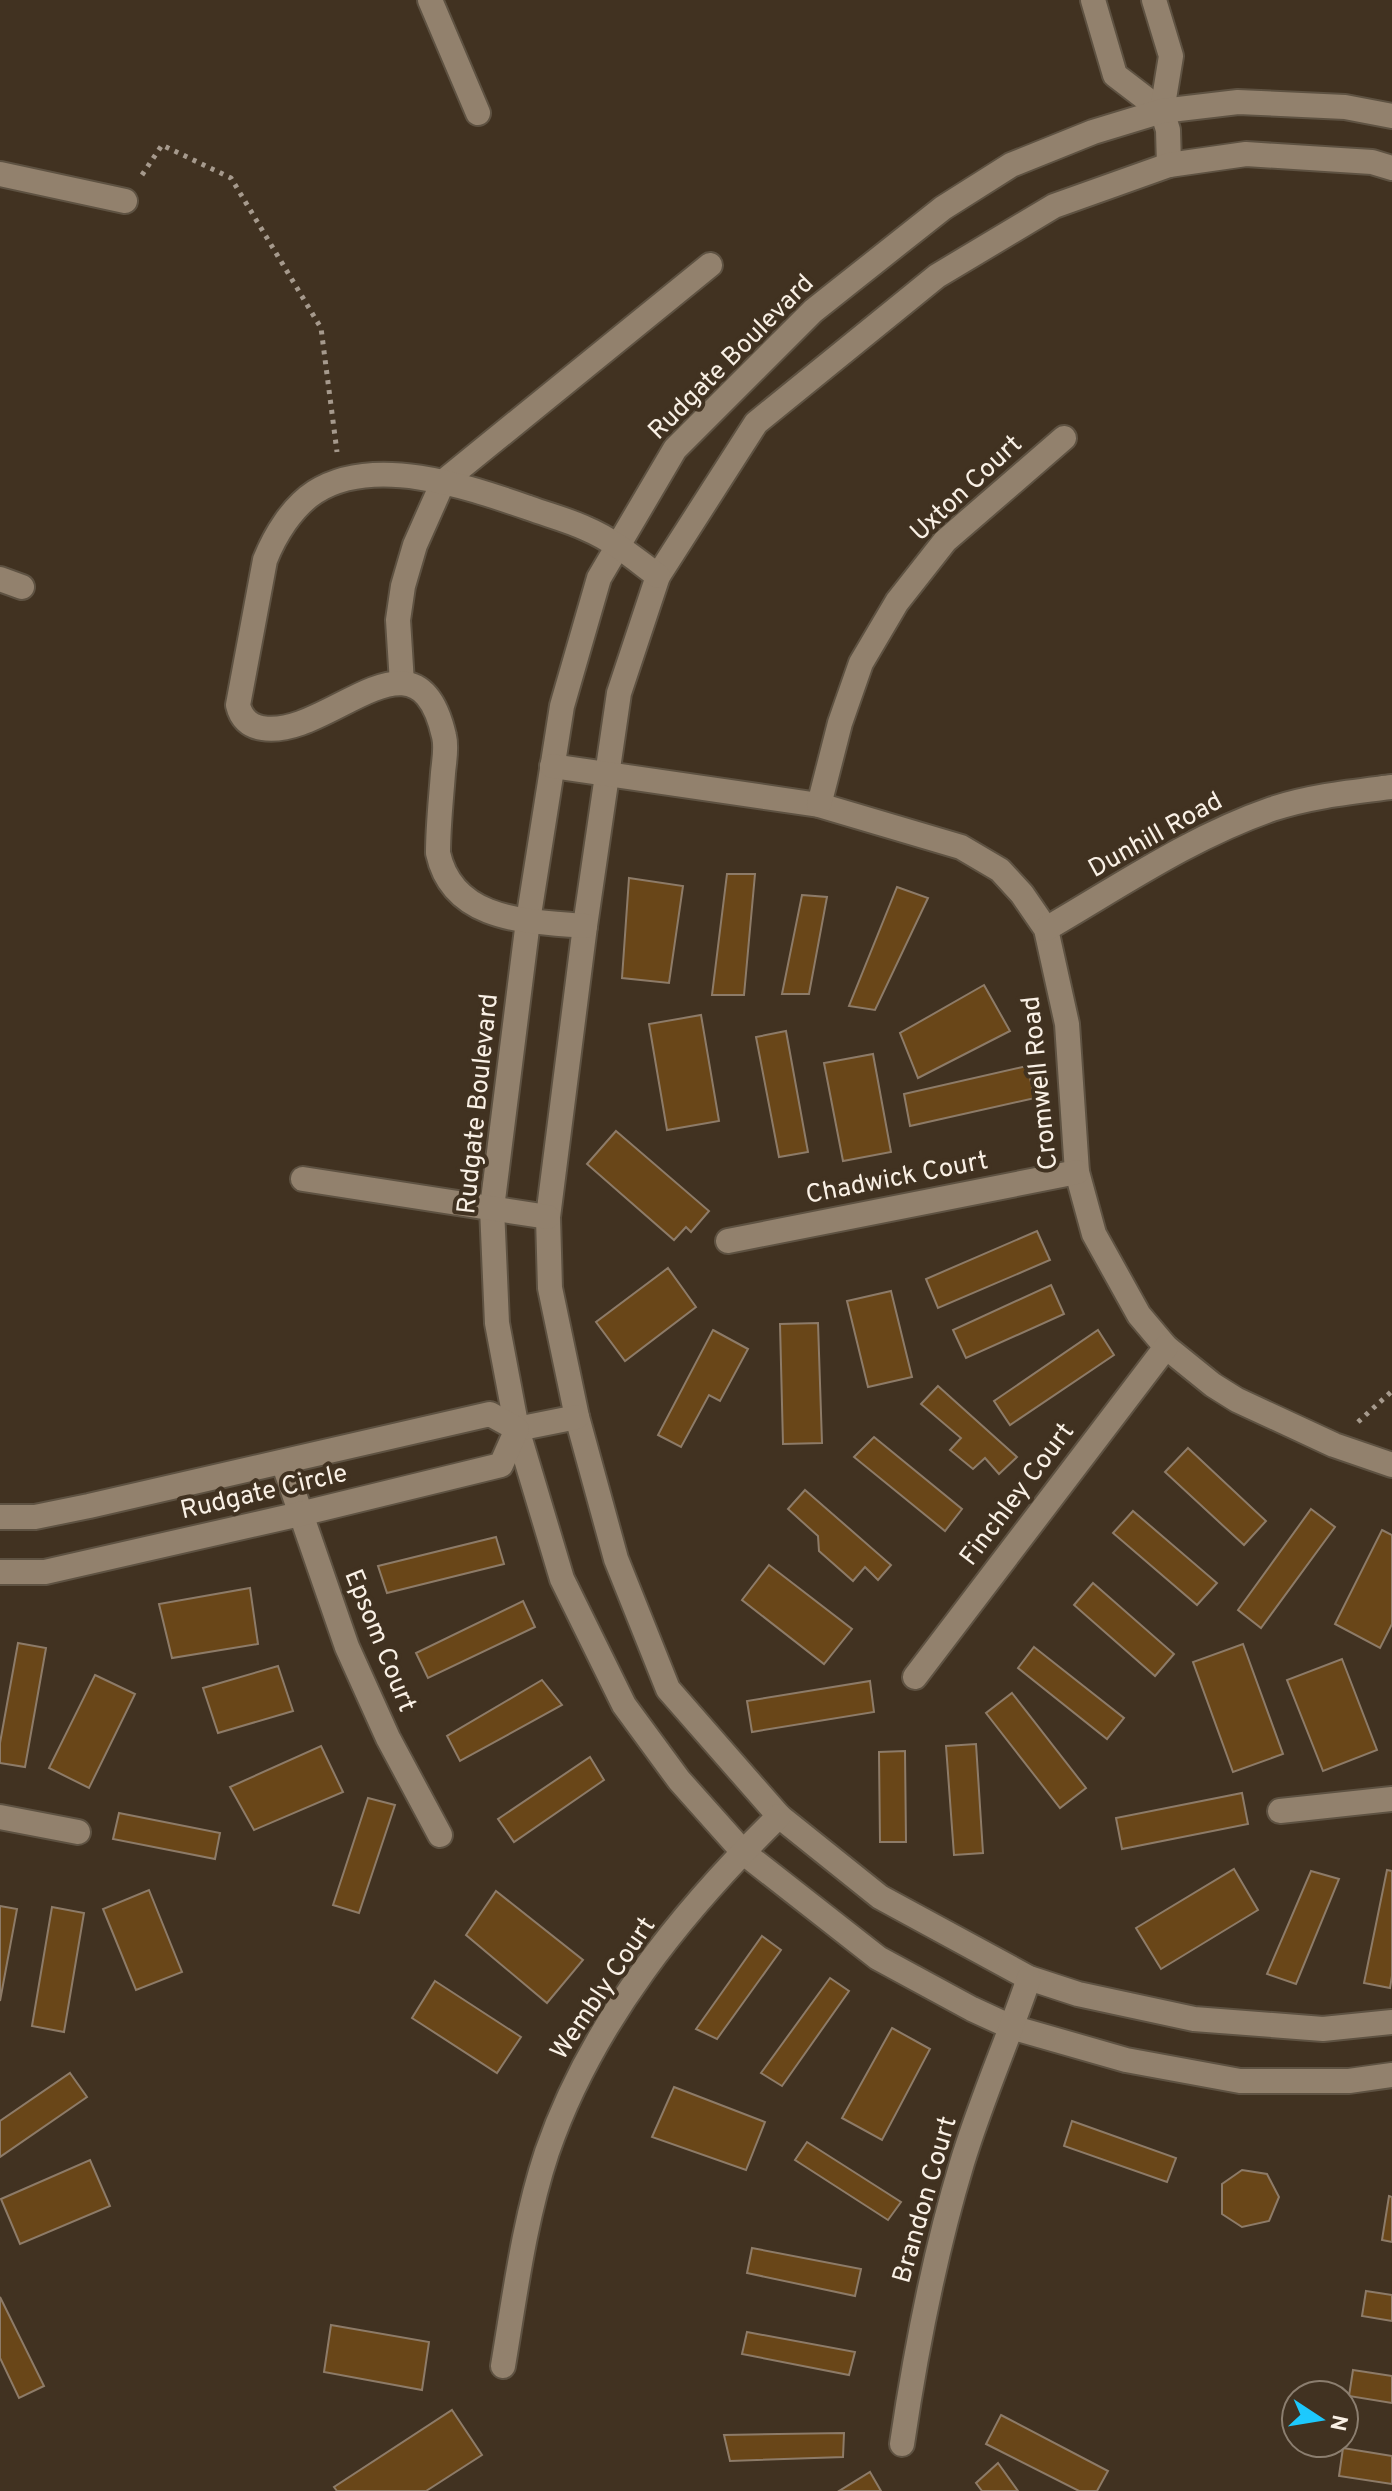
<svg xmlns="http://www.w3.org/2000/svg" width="1392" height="2491" font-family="Overpass,sans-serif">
<rect width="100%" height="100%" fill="#413221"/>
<g fill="#694618" stroke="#8d7b68" stroke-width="2">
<polygon points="727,874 755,874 744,995 712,995"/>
<polygon points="629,878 683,886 669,983 622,978"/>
<polygon points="897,887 928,898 875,1010 849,1006"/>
<polygon points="802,895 827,897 809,994 782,994"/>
<polygon points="984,985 1010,1031 918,1078 900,1033"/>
<polygon points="701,1015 719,1121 667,1130 649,1024"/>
<polygon points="786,1031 808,1152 779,1157 756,1037"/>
<polygon points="873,1054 891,1152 843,1161 824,1063"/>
<polygon points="1027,1066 1035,1098 910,1126 904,1094"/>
<polygon points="616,1131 709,1211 691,1232 686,1227 674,1240 587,1164"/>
<polygon points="1037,1231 1050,1260 938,1308 926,1279"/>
<polygon points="668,1268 696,1307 625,1361 596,1322"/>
<polygon points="1051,1285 1064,1314 966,1358 953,1330"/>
<polygon points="891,1291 912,1377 868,1387 847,1301"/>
<polygon points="818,1323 822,1443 783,1444 780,1324"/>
<polygon points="713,1330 748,1349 720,1401 709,1395 681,1447 658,1435"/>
<polygon points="1098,1330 1114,1355 1010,1425 994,1401"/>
<polygon points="938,1386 1017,1457 999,1474 985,1458 973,1469 950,1450 961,1438 921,1404"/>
<polygon points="874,1437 962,1509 945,1531 854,1457"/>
<polygon points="1188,1448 1266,1521 1244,1545 1165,1472"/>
<polygon points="805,1490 891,1565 878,1580 865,1567 853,1581 819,1551 818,1536 788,1509"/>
<polygon points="1311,1509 1335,1527 1261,1628 1238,1610"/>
<polygon points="1133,1511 1217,1583 1197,1605 1113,1533"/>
<polygon points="1382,1530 1392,1535 1392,1624 1380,1648 1335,1624"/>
<polygon points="496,1537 504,1564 387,1593 378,1566"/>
<polygon points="769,1565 852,1629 824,1664 742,1600"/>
<polygon points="1093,1583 1174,1654 1155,1676 1074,1605"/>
<polygon points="250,1588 258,1644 172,1658 159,1604"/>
<polygon points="523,1601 535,1627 428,1678 416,1653"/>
<polygon points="18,1643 46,1648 25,1767 0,1763 0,1743"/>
<polygon points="1243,1644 1283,1754 1233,1772 1193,1662"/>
<polygon points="1034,1647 1124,1718 1107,1739 1018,1668"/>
<polygon points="1342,1659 1377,1750 1323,1771 1287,1680"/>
<polygon points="278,1666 293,1711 218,1733 203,1688"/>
<polygon points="95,1675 135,1694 89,1788 49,1768"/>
<polygon points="542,1680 562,1705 460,1761 447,1736"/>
<polygon points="870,1681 874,1712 752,1732 747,1701"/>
<polygon points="1012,1693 1086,1788 1060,1808 986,1713"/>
<polygon points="976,1744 983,1853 954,1855 946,1746"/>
<polygon points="321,1746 343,1792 254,1830 230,1787"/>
<polygon points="905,1751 906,1842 880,1842 879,1752"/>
<polygon points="590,1757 604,1780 514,1842 498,1819"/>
<polygon points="1242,1793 1248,1824 1122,1849 1116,1818"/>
<polygon points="368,1798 395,1805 359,1913 333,1905"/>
<polygon points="119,1813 220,1833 215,1859 113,1839"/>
<polygon points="1234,1869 1258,1910 1161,1969 1136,1928"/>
<polygon points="1387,1870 1392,1871 1392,1976 1390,1988 1364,1983"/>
<polygon points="1311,1871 1339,1879 1296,1984 1267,1974"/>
<polygon points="149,1890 182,1972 136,1990 103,1909"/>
<polygon points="496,1891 583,1960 547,2003 466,1935"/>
<polygon points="0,1906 17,1909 0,2001"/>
<polygon points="52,1907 84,1913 64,2032 32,2026"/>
<polygon points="762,1936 781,1950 717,2039 696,2029"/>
<polygon points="830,1978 849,1991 782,2086 761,2073"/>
<polygon points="435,1981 521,2037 497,2073 412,2018"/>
<polygon points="892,2028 930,2049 882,2140 842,2118"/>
<polygon points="70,2073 87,2097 0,2157 0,2121"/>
<polygon points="674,2087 765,2122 746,2170 652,2137"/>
<polygon points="1072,2121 1176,2158 1167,2182 1064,2146"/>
<polygon points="807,2142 901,2202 888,2220 795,2160"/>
<polygon points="90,2160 110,2206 20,2244 1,2199"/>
<polygon points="1242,2170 1267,2174 1279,2197 1269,2221 1242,2227 1222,2214 1222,2184"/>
<polygon points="1389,2196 1392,2197 1392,2242 1382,2240"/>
<polygon points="752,2248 861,2269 855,2296 747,2273"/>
<polygon points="1366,2291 1392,2295 1392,2321 1362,2316"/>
<polygon points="0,2297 44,2386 19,2398 0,2358"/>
<polygon points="331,2325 429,2342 422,2390 324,2372"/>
<polygon points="747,2332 855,2352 849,2375 742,2354"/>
<polygon points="1353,2370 1392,2376 1392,2403 1349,2396"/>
<polygon points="452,2410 482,2455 426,2491 337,2491 334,2487"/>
<polygon points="1001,2415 1108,2471 1097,2491 1079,2491 986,2444"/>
<polygon points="844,2433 843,2457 730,2461 724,2435"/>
<polygon points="1343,2448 1392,2456 1392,2484 1339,2476"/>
<polygon points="998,2463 1018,2491 982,2491 976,2483"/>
<polygon points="870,2472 881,2491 839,2491"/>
</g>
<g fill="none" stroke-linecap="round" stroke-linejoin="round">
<g stroke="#5e5242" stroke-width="28">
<g id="minor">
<polyline points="430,0 478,113"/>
<polyline points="1093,0 1115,75 1162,111"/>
<polyline points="1154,0 1171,56 1162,111 1168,130 1169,165"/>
<polyline points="1392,116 1345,107 1238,102 1162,111 1093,132 1011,165 943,208 813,311 675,449 599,578 562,706 528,921 492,1208 497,1323 517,1429 562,1579 624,1705 679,1780 744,1853 878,1958 972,2009 1011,2027 1126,2060 1240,2081 1349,2081 1392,2075"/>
<polyline points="1392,168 1372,162 1246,154 1169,165 1054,206 937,276 756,423 658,576 619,693 585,926 548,1217 550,1288 577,1417 616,1559 668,1689 779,1816 880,1897 1029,1978 1078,1994 1194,2019 1323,2029 1392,2022"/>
<polyline points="0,174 125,201"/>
<polyline points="0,579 22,587"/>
<polyline points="402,683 398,620 403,586 415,545 443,482 710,265"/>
<polyline points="552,766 819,805 961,847 1000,870 1022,894 1046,929 1067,1024 1077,1172 1094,1234 1139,1315 1166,1347 1213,1385 1237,1400 1334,1445 1392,1465"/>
<polyline points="819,805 840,723 861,663 897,602 945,541 1064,438"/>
<path d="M585,926C527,921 453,922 438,853C438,826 441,800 443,773C444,761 447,748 444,736C417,616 328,740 262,728C249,726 241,718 238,705L265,560C275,535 292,507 315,492C375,454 468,487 529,508C548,515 568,520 587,529C613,540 635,559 658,576"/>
<path d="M1046,929C1120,886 1191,837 1272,809C1311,796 1352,792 1392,787"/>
<polyline points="303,1179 548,1217"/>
<polyline points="728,1241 1077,1172"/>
<polyline points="517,1429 577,1417"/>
<polyline points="283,1462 347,1647 388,1738 440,1835"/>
<polyline points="0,1517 35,1517 89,1506 490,1414 517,1429 501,1465 300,1514 45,1572 0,1572"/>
<polyline points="915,1677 1166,1347"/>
<polyline points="1280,1811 1392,1799"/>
<polyline points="0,1817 78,1832"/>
<path d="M503,2366C515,2295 524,2221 547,2152C592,2022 682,1911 779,1816"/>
<path d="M902,2444C916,2349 934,2255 962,2163C981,2100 1008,2040 1029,1978"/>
</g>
</g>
<g stroke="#a69a8d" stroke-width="5" stroke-dasharray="4 6" stroke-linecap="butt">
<polyline points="142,175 162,145 231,178 321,328 337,452"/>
<polyline points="1358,1422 1392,1391"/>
</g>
<use href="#minor" stroke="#92816d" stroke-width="24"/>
</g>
<g text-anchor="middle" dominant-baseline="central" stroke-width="8" stroke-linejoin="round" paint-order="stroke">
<g font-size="26" fill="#f9f0e5" stroke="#413221">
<text transform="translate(732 358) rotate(-45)">Rudgate Boulevard</text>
<text transform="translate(967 489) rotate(-43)">Uxton Court</text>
<text transform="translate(1156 836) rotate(-29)">Dunhill Road</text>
<text transform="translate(1041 1083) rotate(-96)">Cromwell Road</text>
<text transform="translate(479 1104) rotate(-84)">Rudgate Boulevard</text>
<text transform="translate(897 1179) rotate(-11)">Chadwick Court</text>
<text transform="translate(264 1493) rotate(-13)">Rudgate Circle</text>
<text transform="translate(1018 1495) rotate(-53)">Finchley Court</text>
<text transform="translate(379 1641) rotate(68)">Epsom Court</text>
<text transform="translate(604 1989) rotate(-56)">Wembly Court</text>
<text transform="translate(926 2200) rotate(-74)">Brandon Court</text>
</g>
</g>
<g transform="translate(1320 2419) rotate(102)"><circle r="38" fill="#413221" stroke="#8b7e6f" stroke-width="2"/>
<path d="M0-6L14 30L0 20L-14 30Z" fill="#1dc9fd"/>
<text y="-12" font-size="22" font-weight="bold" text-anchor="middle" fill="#f9f0e5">N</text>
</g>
</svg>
